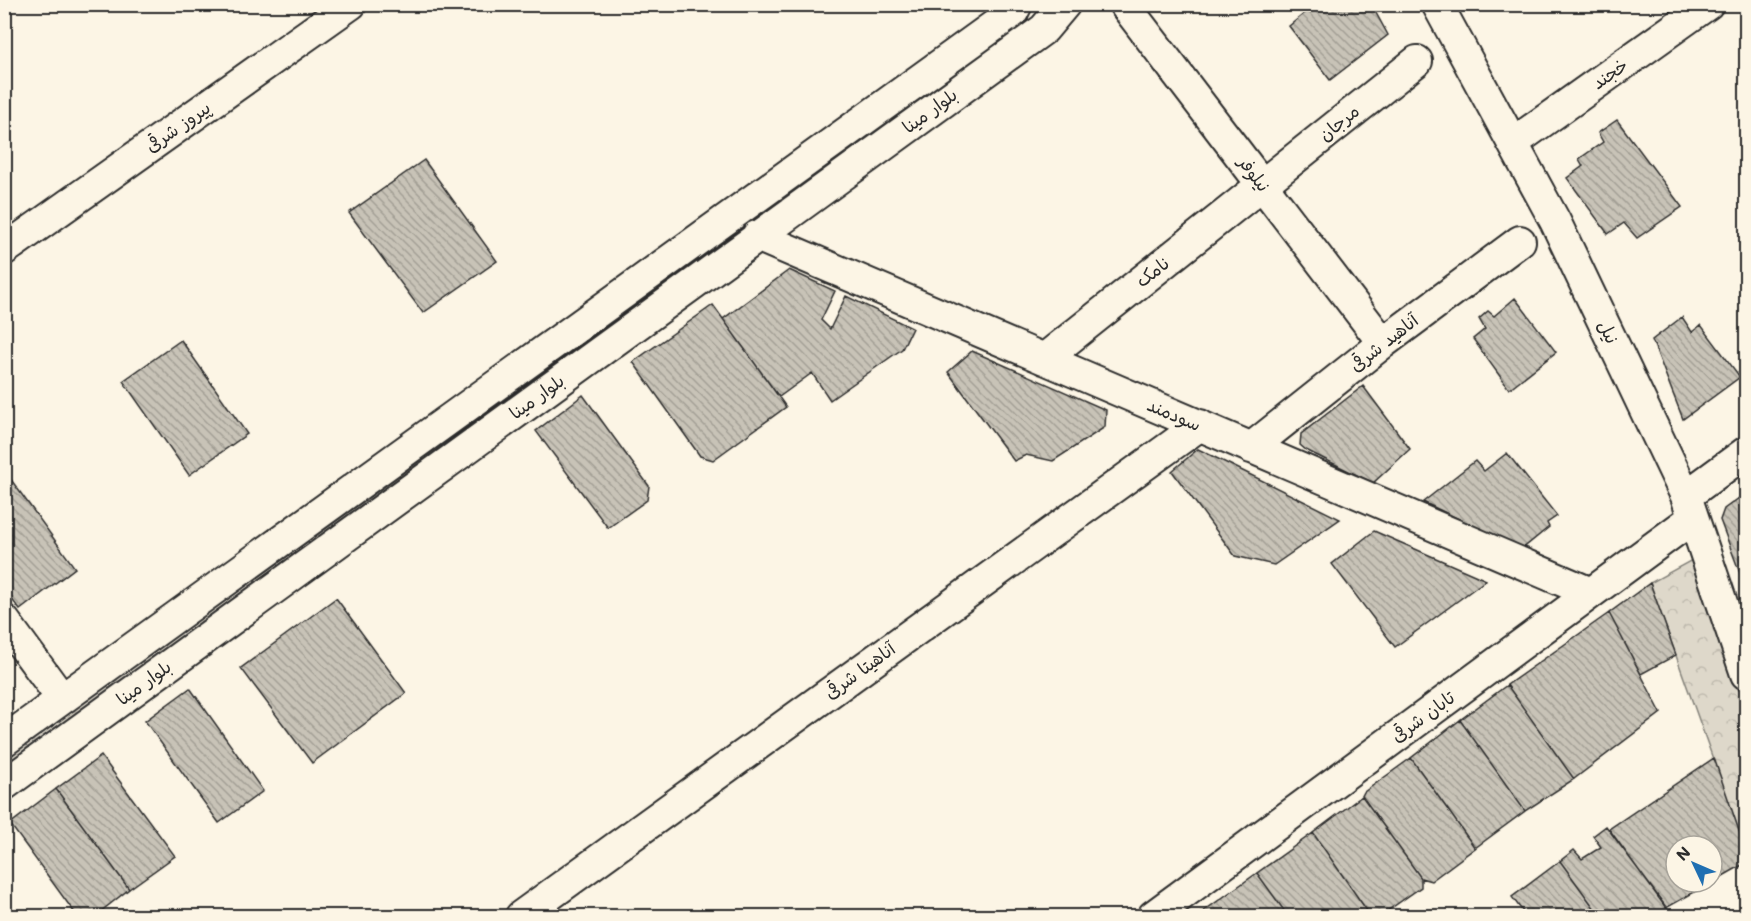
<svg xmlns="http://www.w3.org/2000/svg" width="1751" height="921" font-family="Mali,'Playpen Sans Arabic',sans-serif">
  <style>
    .grass { fill: url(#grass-dots); stroke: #84827a; stroke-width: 1.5 }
    .forest { fill: url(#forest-crowns); stroke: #84827a; stroke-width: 1.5 }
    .building { fill: url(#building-back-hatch); stroke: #2b2b2b; stroke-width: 1.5; fill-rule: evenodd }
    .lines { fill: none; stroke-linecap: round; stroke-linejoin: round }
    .minor-casing { stroke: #2b2b2b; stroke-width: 34 }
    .minor { stroke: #fcf5e5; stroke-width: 30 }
    .labels { text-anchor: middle; stroke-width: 5; stroke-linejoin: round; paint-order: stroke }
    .street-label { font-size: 18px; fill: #2b2b2b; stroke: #fcf5e5 }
  </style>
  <defs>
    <pattern id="grass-dots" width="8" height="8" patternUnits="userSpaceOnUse" patternTransform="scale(1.5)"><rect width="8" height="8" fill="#ded8ca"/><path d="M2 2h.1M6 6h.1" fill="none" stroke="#bfbaae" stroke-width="1.8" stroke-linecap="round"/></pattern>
    <pattern id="forest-crowns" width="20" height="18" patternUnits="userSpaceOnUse" patternTransform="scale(1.5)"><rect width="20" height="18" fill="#ded8ca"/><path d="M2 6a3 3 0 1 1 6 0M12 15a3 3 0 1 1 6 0" fill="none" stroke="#bfbaae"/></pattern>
    <pattern id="building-back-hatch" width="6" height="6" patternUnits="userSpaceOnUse" patternTransform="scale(1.5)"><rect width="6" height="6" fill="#c8c3b7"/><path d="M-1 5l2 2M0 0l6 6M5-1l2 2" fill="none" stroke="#a39f95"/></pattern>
  </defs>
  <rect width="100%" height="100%" fill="#fcf5e5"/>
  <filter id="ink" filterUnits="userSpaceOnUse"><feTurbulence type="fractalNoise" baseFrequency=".0167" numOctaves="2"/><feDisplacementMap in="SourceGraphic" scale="12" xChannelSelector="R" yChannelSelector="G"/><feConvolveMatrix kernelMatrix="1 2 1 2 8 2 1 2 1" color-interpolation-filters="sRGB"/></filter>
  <g filter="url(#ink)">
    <path class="grass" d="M 1016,32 L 5,771 L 5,750 C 338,512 674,276 1006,36 Z"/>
    <path class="forest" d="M 1701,555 L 1746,679 L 1746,851 L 1650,583 Z"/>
    <path class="building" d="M 1316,4 L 1371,4 L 1388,35 L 1330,80 L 1289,26 Z
      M 1617,120 L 1682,207 L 1637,238 L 1624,223 L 1608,234 L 1567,178 L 1583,166 L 1579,159 L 1603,142 L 1598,133 Z
      M 424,160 L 497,261 L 423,313 L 349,213 Z
      M 789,270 L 835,291 L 821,320 L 830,329 L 846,296 L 912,328 L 902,349 L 830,400 L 812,373 L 779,397 L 723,319 Z
      M 1515,298 L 1556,352 L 1509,389 L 1473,339 L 1485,329 L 1479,319 L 1488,311 L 1494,316 Z
      M 713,305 L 786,407 L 713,460 L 700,456 L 633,362 Z
      M 1682,317 L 1692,332 L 1701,325 L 1740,377 L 1683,419 L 1652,340 Z
      M 181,340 L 247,434 L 189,475 L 123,381 Z
      M 972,351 L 1106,410 L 1105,427 L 1053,461 L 1026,455 L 1014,461 L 948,372 Z
      M 1363,386 L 1410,449 L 1373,483 L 1306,450 L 1300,445 L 1301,434 Z
      M 583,395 L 649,486 L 647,500 L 608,528 L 536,431 Z
      M 1198,449 L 1340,519 L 1274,565 L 1235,556 L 1172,471 Z
      M 1507,453 L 1557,516 L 1547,523 L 1549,527 L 1522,549 L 1423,502 L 1475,461 L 1484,471 Z
      M 4,470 L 75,568 L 20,610 L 4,589 Z
      M 1746,493 L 1746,589 L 1720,520 L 1724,509 Z
      M 1374,531 L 1486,580 L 1395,647 L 1332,564 Z
      M 1650,583 L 1676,655 L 1641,674 L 1609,613 Z
      M 336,598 L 406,693 L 312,763 L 241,668 Z
      M 1609,613 L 1661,713 L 1574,779 L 1507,685 Z
      M 1507,685 L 1574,779 L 1525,811 L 1460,720 Z
      M 190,688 L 263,791 L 219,823 L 145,721 Z
      M 1460,720 L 1525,811 L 1475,848 L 1411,758 Z
      M 101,756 L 175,856 L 129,889 L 56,789 Z
      M 1411,758 L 1475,848 L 1431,881 L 1421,878 L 1362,796 L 1364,792 Z
      M 1714,758 L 1746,851 L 1746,863 L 1666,908 L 1609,829 ZM 1676,846 L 1712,846 L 1712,882 L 1676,882 Z
      M 56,789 L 129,889 L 95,916 L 77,916 L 10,824 Z
      M 1362,796 L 1421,878 L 1421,887 L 1380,916 L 1370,915 L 1313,833 Z
      M 1606,826 L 1669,911 L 1661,916 L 1600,916 L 1560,861 L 1574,850 L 1582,859 L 1601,847 L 1593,836 Z
      M 1313,833 L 1370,915 L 1368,916 L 1288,916 L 1257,873 Z
      M 1560,861 L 1600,916 L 1526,916 L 1512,897 Z
      M 1257,873 L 1288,916 L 1203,916 L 1201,913 Z"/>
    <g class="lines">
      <g class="minor-casing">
        <path id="minor" d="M 1124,4 L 1383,343
          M 1437,4 L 1555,221 L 1686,496 L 1746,674
          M 1513,143 L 1708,4
          M 757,236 L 1591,593
          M 4,250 L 351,4
          M 1044,359 L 1417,61
          M 1251,448 L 1383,343 L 1520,241
          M 1686,496 L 1746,452
          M 4,620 L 62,699
          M 4,741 L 1013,12 L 1017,4
          M 4,785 L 1044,29 L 1065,4
          M 521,916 L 1200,425
          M 1153,916 L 1693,518"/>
      </g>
      <use href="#minor" class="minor"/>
    </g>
  </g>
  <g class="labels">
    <g class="street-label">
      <text transform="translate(1610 74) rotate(-35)" y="6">خجند</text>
      <text transform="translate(930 111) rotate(-36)" y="6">بلوار مینا</text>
      <text transform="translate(1339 123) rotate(-39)" y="6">مرجان</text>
      <text transform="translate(178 127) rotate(-35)" y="6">پیروز شرقی</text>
      <text transform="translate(1254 174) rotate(53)" y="6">نیلوفر</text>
      <text transform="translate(1153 272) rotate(-38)" y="6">نامک</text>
      <text transform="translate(1608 332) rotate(64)" y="6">نیل</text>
      <text transform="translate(1384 343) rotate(-38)" y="6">آناهید شرقی</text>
      <text transform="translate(537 397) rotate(-36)" y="6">بلوار مینا</text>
      <text transform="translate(1174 415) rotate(23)" y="6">سودمند</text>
      <text transform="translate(860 671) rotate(-36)" y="6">آناهیتا شرقی</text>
      <text transform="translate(144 683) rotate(-36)" y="6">بلوار مینا</text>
      <text transform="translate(1423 717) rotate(-36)" y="6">تابان شرقی</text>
    </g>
  </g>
  <rect width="1751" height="921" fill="none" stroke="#fcf5e5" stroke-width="24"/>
  <rect x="12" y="12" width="1727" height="897" fill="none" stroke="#2b2b2b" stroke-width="2" filter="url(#ink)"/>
  <g transform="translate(1694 864) rotate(314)"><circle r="28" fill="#fcf5e5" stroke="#a8a49b" stroke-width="1.5"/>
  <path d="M0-4.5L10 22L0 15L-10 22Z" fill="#1f6fb2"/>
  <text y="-9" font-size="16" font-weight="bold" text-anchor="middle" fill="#2b2b2b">N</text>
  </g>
</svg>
